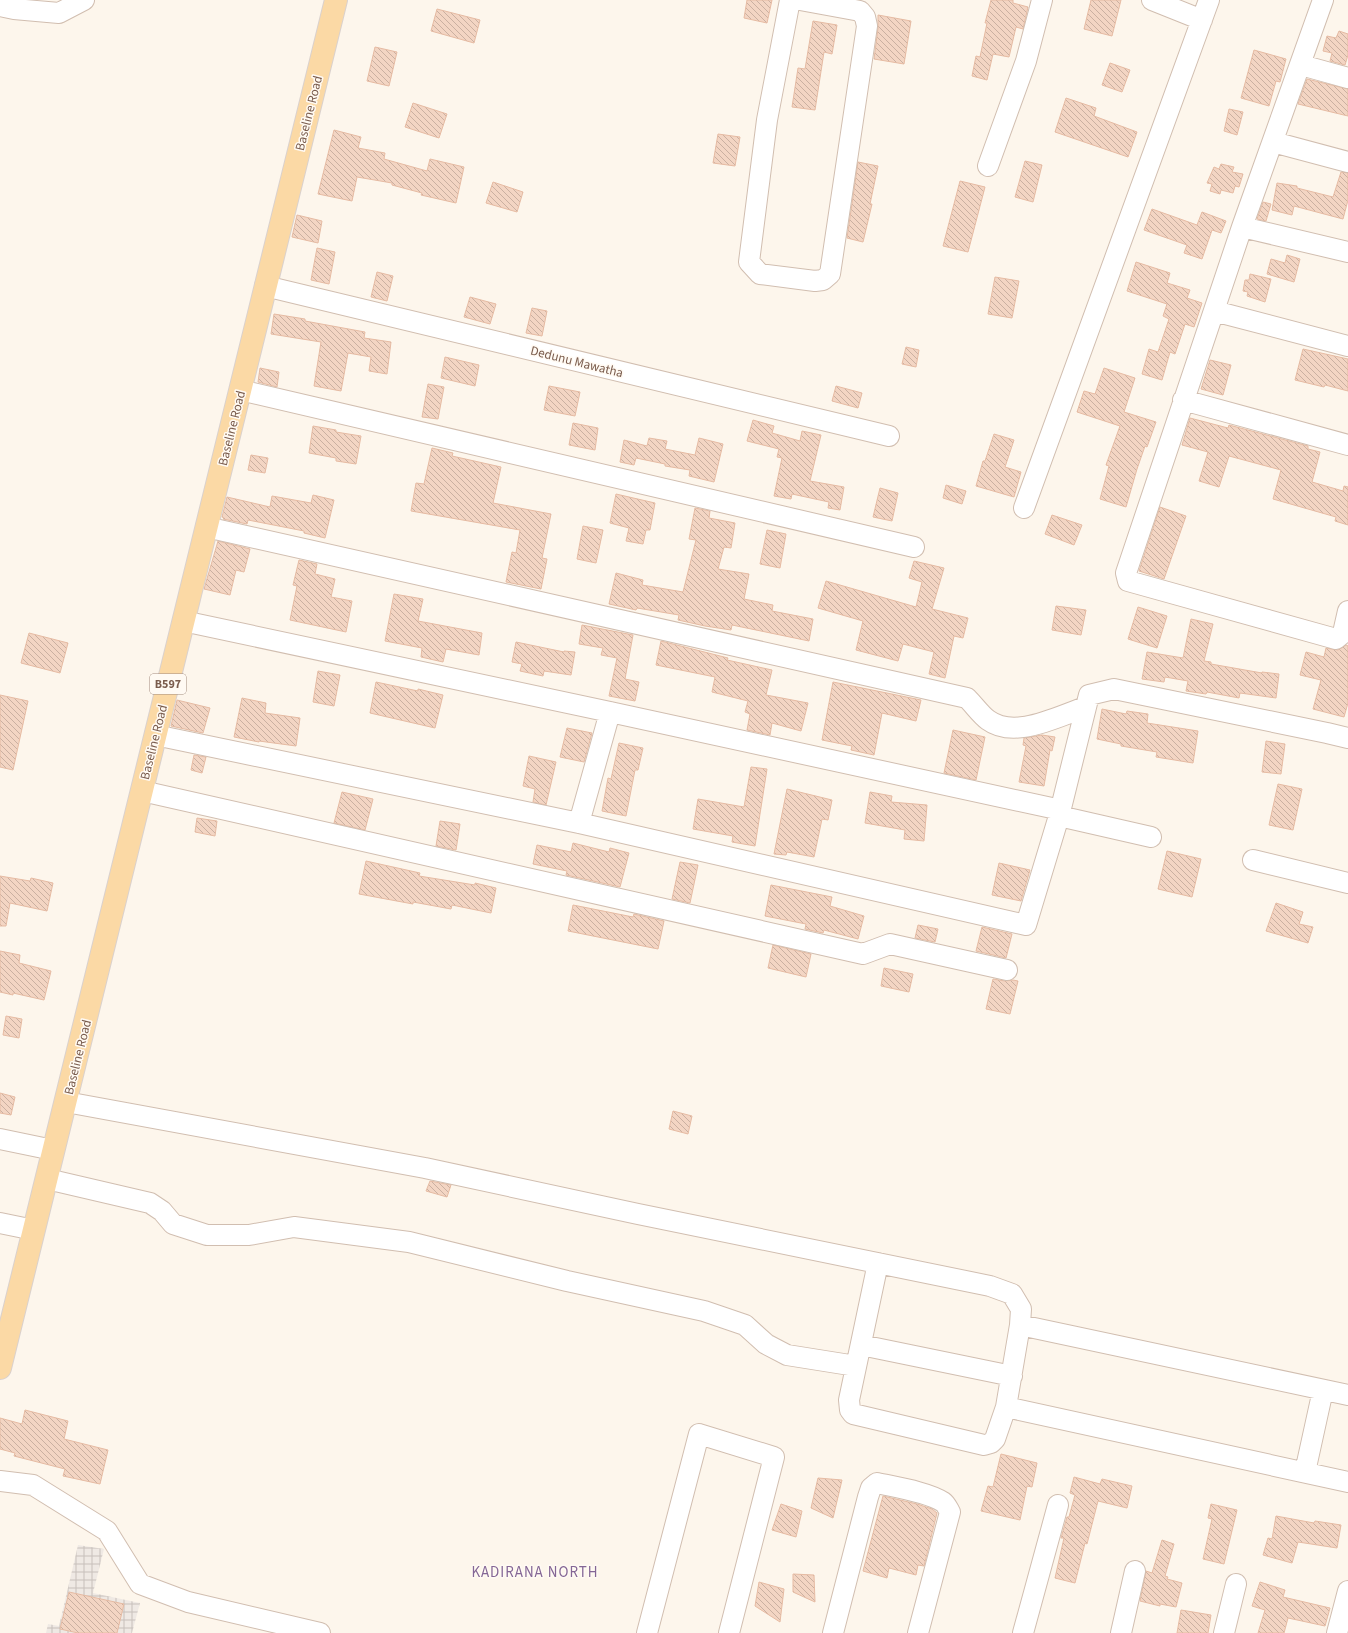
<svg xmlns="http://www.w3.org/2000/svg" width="1348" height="1633" font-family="'Source Sans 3',sans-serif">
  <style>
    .industrial { fill: url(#industrial-grid) }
    .building { fill: url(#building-back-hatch); stroke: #e6bba3 }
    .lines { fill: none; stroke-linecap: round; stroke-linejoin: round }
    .minor-casing { stroke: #d1beb0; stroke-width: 22 }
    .major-casing { stroke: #dad1cd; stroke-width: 24 }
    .minor { stroke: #fff; stroke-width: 20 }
    .major { stroke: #fbd9a5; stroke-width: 22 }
    .labels { text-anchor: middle; stroke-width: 3; stroke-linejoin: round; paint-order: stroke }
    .shield { fill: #fffaf3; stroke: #a28b7f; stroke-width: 1 }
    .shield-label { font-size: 12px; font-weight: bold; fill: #7a5c4d }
    .street-label { font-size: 13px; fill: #7a5c4d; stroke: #fffaf3 }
    .quarter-label { font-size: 15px; letter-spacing: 1px; fill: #846695; stroke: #fffaf3 }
  </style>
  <defs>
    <pattern id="industrial-grid" width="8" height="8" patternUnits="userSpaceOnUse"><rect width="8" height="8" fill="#efe9e4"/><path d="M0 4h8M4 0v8" fill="none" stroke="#c7c0bb"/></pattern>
    <pattern id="building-back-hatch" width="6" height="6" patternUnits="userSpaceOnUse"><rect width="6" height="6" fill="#f3d5c3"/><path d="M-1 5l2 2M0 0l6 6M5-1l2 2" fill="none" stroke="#cab0a1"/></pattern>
  </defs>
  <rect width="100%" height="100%" fill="#fdf6ec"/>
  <path class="industrial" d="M 78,1545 L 104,1549 L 93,1593 L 140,1603 L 132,1633 L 46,1633 L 48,1624 L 59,1626 Z"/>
  <path class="building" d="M 747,0 L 772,0 L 767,23 L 744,18 Z
    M 991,0 L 1013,0 L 1013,3 L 1028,7 L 1023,29 L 1016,27 L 1009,57 L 993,54 L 987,80 L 972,76 L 976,56 L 980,57 L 987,23 L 985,23 Z
    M 1091,0 L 1121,0 L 1112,36 L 1084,29 Z
    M 437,9 L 480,20 L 474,43 L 431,31 Z
    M 878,15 L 911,21 L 904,64 L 874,59 L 878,28 Z
    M 813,21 L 837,25 L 832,54 L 824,52 L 815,110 L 792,107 L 798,68 L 805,69 Z
    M 1339,31 L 1348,34 L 1348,55 L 1345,65 L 1330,61 L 1332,53 L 1323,51 L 1327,36 L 1336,38 Z
    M 375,47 L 397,52 L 389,86 L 367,81 Z
    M 1254,50 L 1286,59 L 1280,82 L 1276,81 L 1269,106 L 1241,98 Z
    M 1110,63 L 1130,70 L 1122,92 L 1102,85 Z
    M 1307,79 L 1348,89 L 1348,116 L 1298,104 Z
    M 1066,98 L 1096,108 L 1094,116 L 1137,132 L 1128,157 L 1055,132 Z
    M 413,103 L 447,114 L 439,138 L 405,127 Z
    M 1229,109 L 1243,112 L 1237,135 L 1224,131 Z
    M 334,130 L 361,137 L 358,148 L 385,153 L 384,159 L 427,171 L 430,159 L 464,167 L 456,203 L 421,195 L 422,193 L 392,185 L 392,183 L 357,177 L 352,201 L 318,194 Z
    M 718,134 L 740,137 L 735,166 L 713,163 Z
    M 1025,161 L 1042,165 L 1033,202 L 1015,197 Z
    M 858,162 L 878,166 L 870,204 L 872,204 L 863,242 L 847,238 Z
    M 1221,164 L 1234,167 L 1232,172 L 1243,174 L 1239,187 L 1235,186 L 1233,193 L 1221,190 L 1220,194 L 1210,191 L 1212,184 L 1207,183 L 1214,167 L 1219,169 Z
    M 1341,172 L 1348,173 L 1348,200 L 1343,219 L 1294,206 L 1292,215 L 1272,210 L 1277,183 L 1297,186 L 1297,188 L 1333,197 Z
    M 960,181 L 985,187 L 968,252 L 943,246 Z
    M 493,182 L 523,192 L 517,212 L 486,203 Z
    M 1263,202 L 1271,204 L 1266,221 L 1257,219 Z
    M 1152,209 L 1197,225 L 1202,212 L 1226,221 L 1221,233 L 1212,230 L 1202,259 L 1184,253 L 1187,245 L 1144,230 Z
    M 297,215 L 322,221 L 318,243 L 292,237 Z
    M 317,248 L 335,252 L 329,284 L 311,280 Z
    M 1287,255 L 1300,259 L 1294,282 L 1267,274 L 1271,259 L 1285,263 Z
    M 1136,262 L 1170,273 L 1167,283 L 1190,290 L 1187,298 L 1202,303 L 1194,327 L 1185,324 L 1175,354 L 1170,352 L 1162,380 L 1142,374 L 1149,349 L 1158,352 L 1169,319 L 1163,316 L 1167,304 L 1127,291 Z
    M 377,272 L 393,276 L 387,301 L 371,297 Z
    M 1250,274 L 1271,279 L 1265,302 L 1247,296 L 1248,292 L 1243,291 L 1245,280 L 1249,280 Z
    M 995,277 L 1019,281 L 1012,318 L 988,314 Z
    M 470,297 L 496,304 L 490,324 L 464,317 Z
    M 532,308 L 547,311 L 542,336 L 526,333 Z
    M 274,314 L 305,319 L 305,321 L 365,332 L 364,338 L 391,342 L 387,374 L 369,371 L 371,357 L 348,353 L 341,391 L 314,386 L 321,342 L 271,334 Z
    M 906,347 L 919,350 L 916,367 L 902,364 Z
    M 1303,349 L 1348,359 L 1348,391 L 1325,385 L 1324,387 L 1295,380 Z
    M 445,357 L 479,365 L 475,386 L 441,378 Z
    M 1210,360 L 1231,365 L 1223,395 L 1201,389 Z
    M 260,368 L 279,372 L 277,387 L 258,382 Z
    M 1104,368 L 1135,378 L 1124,412 L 1156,422 L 1147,447 L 1145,446 L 1137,469 L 1126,507 L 1100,499 L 1109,466 L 1106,465 L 1120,426 L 1077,412 L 1084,391 L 1095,394 Z
    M 428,384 L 444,387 L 438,419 L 422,417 Z
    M 549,386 L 580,392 L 575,416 L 544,410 Z
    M 836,386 L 862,393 L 858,408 L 832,401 Z
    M 1190,418 L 1228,428 L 1229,425 L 1308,446 L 1308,449 L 1320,452 L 1312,482 L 1343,491 L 1344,486 L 1348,487 L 1348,525 L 1335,521 L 1336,517 L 1273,499 L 1281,470 L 1229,456 L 1219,487 L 1199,481 L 1208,452 L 1182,445 Z
    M 753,420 L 774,426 L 772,433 L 800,441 L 802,431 L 821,435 L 810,481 L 844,487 L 840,510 L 828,508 L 829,502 L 792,494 L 791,499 L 774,496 L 782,458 L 777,457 L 779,449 L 747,441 Z
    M 573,423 L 598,428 L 595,450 L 569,445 Z
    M 313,426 L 336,430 L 336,432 L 361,436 L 356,464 L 336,461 L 336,458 L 309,453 Z
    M 994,434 L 1014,440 L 1005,467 L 1021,472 L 1014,497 L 976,486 L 983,461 L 985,461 Z
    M 649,438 L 667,441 L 665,449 L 695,455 L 699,438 L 723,444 L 714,482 L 689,476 L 690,470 L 665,466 L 665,464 L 636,458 L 634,465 L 620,462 L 624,440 L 647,446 Z
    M 432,448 L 453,453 L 452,456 L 501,467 L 493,503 L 551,514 L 542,558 L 547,559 L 541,589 L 506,582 L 512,552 L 516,553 L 520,530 L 411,511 L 416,483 L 424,484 Z
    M 251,455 L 268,458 L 265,473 L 248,470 Z
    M 946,485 L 966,491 L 962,504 L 943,498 Z
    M 880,488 L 898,493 L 892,521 L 873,517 Z
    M 616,494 L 655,503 L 650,530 L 646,530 L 643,544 L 626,541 L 629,528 L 610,523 Z
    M 313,495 L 334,500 L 325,538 L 304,533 L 304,531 L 248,520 L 247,524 L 223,519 L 224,518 L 222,517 L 227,497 L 270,507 L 272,496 L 311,503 Z
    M 1160,507 L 1186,516 L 1164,579 L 1139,571 Z
    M 695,508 L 710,511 L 709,518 L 735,523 L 731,548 L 724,547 L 718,569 L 749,574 L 744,599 L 773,605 L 772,611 L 813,619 L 809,641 L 732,625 L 731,630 L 705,626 L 678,620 L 679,615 L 637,608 L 636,610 L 609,604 L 616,573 L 643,580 L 642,585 L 683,592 L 696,540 L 689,539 Z
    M 1052,515 L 1082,525 L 1074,545 L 1045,534 Z
    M 583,526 L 603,530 L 596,563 L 577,559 Z
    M 767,530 L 786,534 L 780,568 L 760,564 Z
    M 218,541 L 250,549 L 244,572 L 236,570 L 230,595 L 204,589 Z
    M 299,560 L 317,564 L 315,574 L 335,579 L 331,597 L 352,601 L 346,632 L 290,620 L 297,586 L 293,585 Z
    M 914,561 L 944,568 L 932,609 L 968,618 L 963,638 L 954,636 L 945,678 L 929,674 L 934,652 L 903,644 L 898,661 L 856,650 L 863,621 L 818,608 L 826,581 L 916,607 L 922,582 L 909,578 Z
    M 394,594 L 423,599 L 418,621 L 482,633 L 479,655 L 446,649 L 443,662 L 421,657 L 422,648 L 385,641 Z
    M 1056,606 L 1086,610 L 1081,635 L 1052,630 Z
    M 1138,607 L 1167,616 L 1157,648 L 1128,639 Z
    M 1191,619 L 1213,624 L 1204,661 L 1211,662 L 1211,664 L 1262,673 L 1262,672 L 1279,674 L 1276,698 L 1240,693 L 1239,698 L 1207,692 L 1206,694 L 1186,691 L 1188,681 L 1165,677 L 1164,682 L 1142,679 L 1147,652 L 1183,658 Z
    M 582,625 L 633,635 L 625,679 L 639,682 L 635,701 L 609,696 L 617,658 L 601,655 L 603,648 L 579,644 Z
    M 29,633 L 68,643 L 60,673 L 21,663 Z
    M 661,641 L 728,658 L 727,660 L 772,670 L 766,695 L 808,703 L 801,731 L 772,723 L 770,735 L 747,730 L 750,714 L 745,712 L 748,701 L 712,692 L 715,677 L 656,665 Z
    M 516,642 L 564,652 L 564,651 L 575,652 L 571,675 L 544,671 L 543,676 L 520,671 L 522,664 L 512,662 Z
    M 1346,645 L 1348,646 L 1348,703 L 1344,717 L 1313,709 L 1321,680 L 1300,675 L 1306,652 L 1324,657 L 1326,648 L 1338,650 Z
    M 318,671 L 340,675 L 334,706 L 313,702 Z
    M 376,682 L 418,691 L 418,689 L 443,695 L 435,728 L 370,713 Z
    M 833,682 L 921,700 L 916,721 L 882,713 L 874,755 L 851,750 L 852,746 L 822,740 Z
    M 0,695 L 28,701 L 13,770 L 0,767 Z
    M 242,698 L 266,703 L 265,713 L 300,718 L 296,746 L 259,741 L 259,742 L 234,737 Z
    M 177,700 L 210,708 L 203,733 L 171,726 Z
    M 1102,709 L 1126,714 L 1127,711 L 1148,714 L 1147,723 L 1198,731 L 1193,763 L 1156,757 L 1157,752 L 1121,746 L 1121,744 L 1097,739 Z
    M 567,728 L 592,733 L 584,762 L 560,757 Z
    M 953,730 L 985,737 L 976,780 L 944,773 Z
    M 1042,735 L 1055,737 L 1052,751 L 1050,750 L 1044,786 L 1019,782 L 1026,746 L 1023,745 L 1024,738 Z
    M 1266,741 L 1285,744 L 1281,774 L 1262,772 Z
    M 619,743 L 643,748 L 638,770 L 635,770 L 626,816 L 602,811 L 608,778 L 611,779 Z
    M 194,755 L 206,757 L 202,773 L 191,770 Z
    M 529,756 L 556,762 L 546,805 L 533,802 L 535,789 L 523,786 Z
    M 751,767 L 767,769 L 755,846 L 732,842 L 733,836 L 693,829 L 698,799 L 744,807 Z
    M 1278,784 L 1302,789 L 1293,830 L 1269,825 Z
    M 787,789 L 832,800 L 828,820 L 822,819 L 814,857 L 787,852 L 786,855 L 774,854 Z
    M 342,792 L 373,799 L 365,830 L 334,823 Z
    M 870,792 L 892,796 L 891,802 L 927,805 L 924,841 L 904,839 L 905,830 L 865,823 Z
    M 197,818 L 217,821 L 215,836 L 195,832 Z
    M 440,821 L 460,824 L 456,850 L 436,846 Z
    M 573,843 L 609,852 L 610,848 L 629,853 L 620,887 L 566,875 L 567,871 L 533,864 L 537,845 L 571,852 Z
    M 1167,851 L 1201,859 L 1192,897 L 1158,889 Z
    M 366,861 L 420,873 L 419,876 L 475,885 L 475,883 L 496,888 L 491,913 L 452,905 L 451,909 L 413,902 L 413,904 L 359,894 Z
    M 680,862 L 698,865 L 690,903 L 672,899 Z
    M 999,863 L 1030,870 L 1021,901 L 992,895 Z
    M 0,876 L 30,881 L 31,878 L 53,883 L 47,911 L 10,903 L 6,926 L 0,926 Z
    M 771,885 L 832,897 L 830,906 L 864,916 L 858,939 L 824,930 L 823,933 L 805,929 L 806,924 L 765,916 Z
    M 1276,903 L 1303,912 L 1299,924 L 1313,927 L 1308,943 L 1266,931 Z
    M 573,905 L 633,917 L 634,914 L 664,921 L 658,949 L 568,931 Z
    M 918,925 L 938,929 L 935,942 L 915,938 Z
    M 982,927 L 1012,934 L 1006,958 L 976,951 Z
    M 773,945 L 811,954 L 806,977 L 768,968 Z
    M 0,951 L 20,955 L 19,963 L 51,971 L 44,1000 L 13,993 L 13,995 L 0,992 Z
    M 884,968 L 913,974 L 909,992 L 881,986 Z
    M 993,979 L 1005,981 L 1013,980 L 1018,981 L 1010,1014 L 986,1009 Z
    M 6,1016 L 22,1019 L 19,1038 L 3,1035 Z
    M 0,1093 L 15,1097 L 11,1115 L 0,1113 Z
    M 673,1111 L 692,1116 L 688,1134 L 669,1129 Z
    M 430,1181 L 451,1185 L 447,1197 L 426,1191 Z
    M 25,1410 L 68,1421 L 64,1439 L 108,1450 L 100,1484 L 63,1476 L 65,1469 L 14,1456 L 15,1453 L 0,1449 L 0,1418 L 22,1424 Z
    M 1001,1454 L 1037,1463 L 1032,1487 L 1027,1486 L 1020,1520 L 981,1511 L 988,1486 L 993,1487 Z
    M 1074,1477 L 1100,1484 L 1102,1479 L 1132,1486 L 1127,1508 L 1098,1501 L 1087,1544 L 1085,1543 L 1075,1583 L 1055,1578 L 1064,1538 L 1061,1538 L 1067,1517 L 1069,1517 L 1075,1495 L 1070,1493 Z
    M 818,1478 L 842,1480 L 833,1518 L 811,1508 Z
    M 883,1496 L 917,1504 L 932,1509 L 937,1513 L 924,1566 L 918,1565 L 916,1575 L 889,1568 L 887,1578 L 863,1571 Z
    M 781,1504 L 802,1511 L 796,1537 L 772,1530 Z
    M 1211,1504 L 1237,1510 L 1224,1564 L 1203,1559 L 1212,1519 L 1208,1518 Z
    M 1276,1516 L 1314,1523 L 1315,1521 L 1341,1525 L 1337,1548 L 1298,1542 L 1292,1563 L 1263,1555 L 1268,1538 L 1272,1539 Z
    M 1162,1540 L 1174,1544 L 1165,1576 L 1168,1577 L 1167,1579 L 1182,1583 L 1176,1607 L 1160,1604 L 1160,1606 L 1140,1601 L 1146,1571 L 1152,1573 Z
    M 793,1574 L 814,1575 L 815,1602 L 793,1592 Z
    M 759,1582 L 784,1589 L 780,1622 L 755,1606 Z
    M 1260,1582 L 1285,1590 L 1283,1597 L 1330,1608 L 1325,1626 L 1288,1618 L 1284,1633 L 1258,1633 L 1265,1610 L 1252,1606 Z
    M 69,1592 L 124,1604 L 117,1633 L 78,1633 L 60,1629 Z
    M 1181,1610 L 1211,1615 L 1208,1633 L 1177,1633 Z"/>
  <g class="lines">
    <g class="minor-casing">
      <path id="minor" d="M 790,0 L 767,120 L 749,262 L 760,274 L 815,281 L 823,280 L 830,274 L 867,26 L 865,17 L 860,11 L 800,0
        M 1152,0 L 1202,20
        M 1323,0 L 1242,227 L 1126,573 L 1128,581 L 1336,639 L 1343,633 L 1348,611
        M 0,6 L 14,9 L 59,13 L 84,0
        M 1301,65 L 1348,78
        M 1273,142 L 1348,162
        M 988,166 L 1026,61 L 1042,0
        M 1242,227 L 1348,252
        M 265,286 L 889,436
        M 1214,311 L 1348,346
        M 240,390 L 914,547
        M 1183,400 L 1348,445
        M 1024,508 L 1209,0
        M 206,527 L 967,698 C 974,705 981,715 988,720 C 1015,740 1058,716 1086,707
        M 183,621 L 610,712 L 1061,810
        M 155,735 L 579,823 L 1026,925 L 1059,816 L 1089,695 L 1114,689 L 1327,733 L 1348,738
        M 142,791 L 863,954 L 890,944 L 1007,970
        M 1059,816 L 1151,837
        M 579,823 L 610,712
        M 1253,860 L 1348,883
        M 66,1102 L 425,1168 L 638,1214 L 990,1286 L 1012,1294 L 1021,1309 L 1020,1325 L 1006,1407 L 1348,1482
        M 0,1139 L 53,1150
        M 47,1179 L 150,1203 L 162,1211 L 173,1224 L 207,1235 L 249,1235 L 294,1227 L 409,1242 L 567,1281 L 704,1311 L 745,1325 L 766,1344 L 787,1355 L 856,1366
        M 0,1223 L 34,1230
        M 878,1263 L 849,1400 L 850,1410 L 853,1414 L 984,1445 L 991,1443 L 995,1439 L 1006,1407
        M 1020,1325 L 1348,1395
        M 861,1345 L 1012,1376
        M 1305,1472 L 1323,1390
        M 0,1481 L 33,1485 L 107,1531 L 140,1584 L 188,1602 L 320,1633
        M 647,1633 L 699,1434 L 774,1457 L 729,1633
        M 833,1633 L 868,1497 L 871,1488 L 877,1483 C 895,1487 928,1492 943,1502 C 946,1504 948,1509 950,1512 L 918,1633
        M 1023,1633 L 1058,1505
        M 1121,1633 L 1135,1571
        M 1224,1633 L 1236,1584
        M 1337,1633 L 1348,1591"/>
    </g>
    <g class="major-casing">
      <path id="major" d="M 0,1368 L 336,0"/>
    </g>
    <use href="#minor" class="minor"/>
    <use href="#major" class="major"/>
  </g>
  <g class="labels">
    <rect class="shield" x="150" y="674" width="36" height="20" rx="3"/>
    <g class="shield-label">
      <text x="168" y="688">B597</text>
    </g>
    <g class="street-label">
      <text transform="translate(308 113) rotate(-76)" y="5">Baseline Road</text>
      <text transform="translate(577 361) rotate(14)" y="5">Dedunu Mawatha</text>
      <text transform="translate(231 428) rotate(-76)" y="5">Baseline Road</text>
      <text transform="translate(153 742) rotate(-76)" y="5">Baseline Road</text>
      <text transform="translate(77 1057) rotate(-76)" y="5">Baseline Road</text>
    </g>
    <g class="quarter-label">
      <text x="535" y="1577">KADIRANA NORTH</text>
    </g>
  </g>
</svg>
